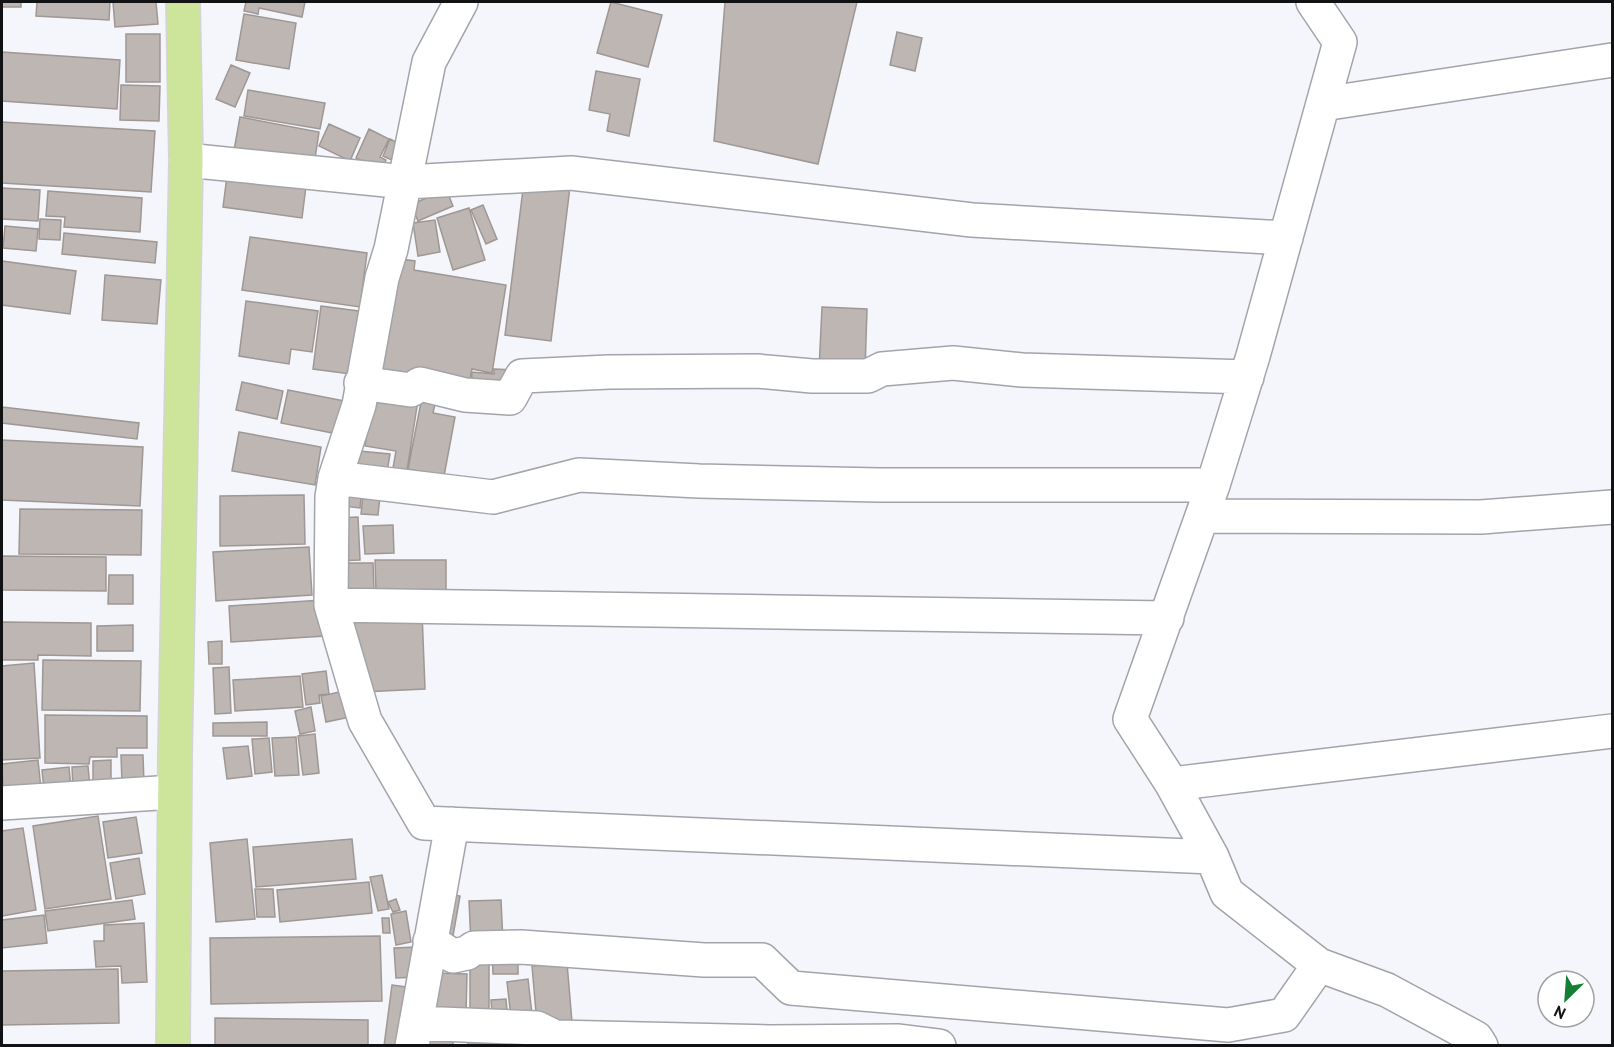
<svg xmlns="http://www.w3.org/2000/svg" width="1614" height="1047" font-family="'PT Sans',sans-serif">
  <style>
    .building { fill: #bdb6b3; stroke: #9e9794; stroke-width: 1.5 }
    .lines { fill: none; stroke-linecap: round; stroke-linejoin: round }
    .minor-casing { stroke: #a2a4aa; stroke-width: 36 }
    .major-casing { stroke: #d4d4d5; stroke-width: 36 }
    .minor { stroke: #fff; stroke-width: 33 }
    .major { stroke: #cde59b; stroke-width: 33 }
  </style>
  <rect width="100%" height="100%" fill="#f4f6fc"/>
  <path class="building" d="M 2,2 L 21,2 L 21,7 L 2,7 Z
    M 37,2 L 110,2 L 109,20 L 36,16 Z
    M 113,2 L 156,2 L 158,24 L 115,27 Z
    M 246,2 L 305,2 L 302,17 L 259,8 L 258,14 L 244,11 Z
    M 611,2 L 662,15 L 648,67 L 597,53 Z
    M 725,2 L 857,2 L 818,164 L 714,141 Z
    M 244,14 L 296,23 L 289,69 L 236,60 Z
    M 897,32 L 922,38 L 915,71 L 890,65 Z
    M 126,34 L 160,34 L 160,82 L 126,82 Z
    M 2,52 L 120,60 L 117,109 L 2,101 Z
    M 231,65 L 250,73 L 235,107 L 216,99 Z
    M 596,71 L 640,79 L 629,136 L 607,131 L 610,114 L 589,110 Z
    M 121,85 L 160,86 L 159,121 L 120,120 Z
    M 248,90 L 325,103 L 320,129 L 244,116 Z
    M 240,117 L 319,132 L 313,171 L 233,156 Z
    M 2,122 L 155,131 L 151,192 L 2,183 Z
    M 329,124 L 360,138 L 350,161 L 319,146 Z
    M 369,129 L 389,139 L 380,157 L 386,160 L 382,170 L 356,158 Z
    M 390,139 L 408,148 L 401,164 L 383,156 Z
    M 228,168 L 307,178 L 302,218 L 223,207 Z
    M 524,181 L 570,187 L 551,341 L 505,335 Z
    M 2,188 L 40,190 L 38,221 L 2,219 Z
    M 446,189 L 453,206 L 418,221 L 411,205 Z
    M 48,191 L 142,198 L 140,232 L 64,227 L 65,217 L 46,216 Z
    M 483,205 L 497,239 L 486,244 L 471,210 Z
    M 469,208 L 485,260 L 453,270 L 437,218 Z
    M 40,219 L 61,220 L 60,240 L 39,239 Z
    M 435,220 L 440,252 L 418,256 L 413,223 Z
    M 5,226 L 38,229 L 36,251 L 3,248 Z
    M 64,233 L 157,242 L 155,263 L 62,254 Z
    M 250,237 L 367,253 L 360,307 L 242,290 Z
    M 394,258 L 415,261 L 414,270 L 506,285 L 492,373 L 472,369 L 468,388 L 425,372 L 412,369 L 409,386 L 374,380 Z
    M 2,261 L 76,271 L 70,314 L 2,305 Z
    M 105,275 L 161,280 L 157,324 L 102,320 Z
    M 246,301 L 318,311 L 312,352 L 291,349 L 289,364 L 239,356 Z
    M 321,306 L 366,312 L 358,375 L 313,369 Z
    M 822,307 L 867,309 L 865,372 L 819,370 Z
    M 494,369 L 513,370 L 511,395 L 471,392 L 472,372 L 494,374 Z
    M 242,382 L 283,391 L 277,419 L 236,410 Z
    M 374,387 L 419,394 L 407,470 L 393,468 L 396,451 L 365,446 Z
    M 288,390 L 350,402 L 343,435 L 281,423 Z
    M 423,392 L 437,395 L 433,413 L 455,417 L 444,476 L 408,469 Z
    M 2,407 L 139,423 L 137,439 L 2,423 Z
    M 239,432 L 321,447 L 315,485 L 232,471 Z
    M 2,440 L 143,447 L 140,506 L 2,500 Z
    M 359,451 L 390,454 L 386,478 L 357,475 Z
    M 362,487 L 360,508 L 335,505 Z
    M 304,495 L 305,544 L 220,546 L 220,496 Z
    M 363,495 L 380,496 L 378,515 L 361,514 Z
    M 20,509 L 142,510 L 141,555 L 19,554 Z
    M 358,517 L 360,560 L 334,561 L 333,518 Z
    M 393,525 L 394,553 L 365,554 L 363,526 Z
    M 309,547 L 312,595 L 216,601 L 213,552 Z
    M 2,556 L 106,557 L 106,591 L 2,590 Z
    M 375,560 L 446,560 L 446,594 L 376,593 Z
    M 336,563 L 373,563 L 374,591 L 336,592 Z
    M 109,575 L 133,575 L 133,604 L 108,604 Z
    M 322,600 L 325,636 L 231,642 L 229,606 Z
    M 422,612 L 425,689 L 362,692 L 344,615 Z
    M 2,622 L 91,623 L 91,656 L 38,655 L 38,660 L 2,660 Z
    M 133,625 L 133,651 L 97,651 L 97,626 Z
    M 222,641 L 222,664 L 209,664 L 208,642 Z
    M 43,660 L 141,661 L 140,711 L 42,710 Z
    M 34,663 L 40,758 L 2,760 L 2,666 Z
    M 229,667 L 231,713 L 215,714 L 213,668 Z
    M 326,671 L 329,694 L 319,695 L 320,703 L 306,705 L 302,674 Z
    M 300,676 L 303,707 L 235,711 L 233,680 Z
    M 349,690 L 355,716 L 326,722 L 321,696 Z
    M 311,707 L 315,731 L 300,734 L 295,711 Z
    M 45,715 L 147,716 L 147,748 L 117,748 L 117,757 L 90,757 L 89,764 L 45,763 Z
    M 267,722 L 267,736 L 213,736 L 213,723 Z
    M 315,734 L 319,773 L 303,775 L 298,736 Z
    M 296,737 L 299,775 L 275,776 L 272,738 Z
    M 269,738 L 272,772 L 255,774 L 252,739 Z
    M 248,746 L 252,776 L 227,779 L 223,748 Z
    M 121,755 L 143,755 L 144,783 L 122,784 Z
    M 38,760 L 41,789 L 3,792 L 2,764 Z
    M 111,760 L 111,781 L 93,781 L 93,761 Z
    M 88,766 L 90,788 L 73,789 L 72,767 Z
    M 69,767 L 71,788 L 44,790 L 42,770 Z
    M 98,816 L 111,899 L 45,909 L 33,826 Z
    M 136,817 L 142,853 L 108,858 L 103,822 Z
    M 23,828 L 36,910 L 2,916 L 2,831 Z
    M 247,839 L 255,919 L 216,922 L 210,843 Z
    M 352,839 L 356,879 L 256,887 L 253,847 Z
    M 139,858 L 145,894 L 116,899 L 110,863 Z
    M 382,875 L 389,909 L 378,911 L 370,877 Z
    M 369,882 L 372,913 L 280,922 L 277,890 Z
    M 255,889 L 273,889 L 275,917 L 257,917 Z
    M 442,893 L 460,896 L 453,936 L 435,933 Z
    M 396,899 L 400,910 L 393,912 L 388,902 Z
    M 132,900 L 135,919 L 48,931 L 45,911 Z
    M 501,900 L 503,942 L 471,944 L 469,901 Z
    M 406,911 L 411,942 L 396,945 L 391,914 Z
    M 44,915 L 47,943 L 2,948 L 2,920 Z
    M 382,918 L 389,918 L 390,933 L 383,933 Z
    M 144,923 L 147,982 L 122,983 L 121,966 L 96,967 L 94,941 L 104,941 L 104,925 Z
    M 380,936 L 382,1001 L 211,1004 L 210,938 Z
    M 416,947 L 417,977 L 396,978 L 394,948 Z
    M 492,948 L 518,948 L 518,974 L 493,974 Z
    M 470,957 L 489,957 L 489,1014 L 470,1014 Z
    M 567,963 L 572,1022 L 537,1024 L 532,966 Z
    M 118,969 L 119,1023 L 2,1025 L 2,971 Z
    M 435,973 L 467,974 L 466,1014 L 434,1013 Z
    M 528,979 L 533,1023 L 512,1026 L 507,982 Z
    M 392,985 L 413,988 L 405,1046 L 384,1046 Z
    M 506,999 L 508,1022 L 493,1023 L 491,1000 Z
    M 215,1018 L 368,1020 L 368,1046 L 215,1046 Z
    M 427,1028 L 453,1029 L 453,1046 L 427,1046 Z
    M 468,1030 L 489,1031 L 489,1046 L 468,1046 Z"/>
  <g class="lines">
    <g class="minor-casing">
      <path id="minor" d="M 461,2 L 429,62 L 391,249 L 382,278 L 359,405 L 335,478 L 332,497 L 331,605 L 365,721 L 424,823 L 1212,857
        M 1313,2 L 1340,42 L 1253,356 L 1213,485 L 1130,719 L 1172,784 L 1212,857 L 1227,893 L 1319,965 L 1387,990 L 1476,1038 L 1481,1046
        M 1323,104 L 1612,60
        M 186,160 L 406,182 L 571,173 L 972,220 L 1286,238
        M 361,383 L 411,390 L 420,384 L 465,395 L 510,398 L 522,376 L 609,372 L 757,371 L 812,376 L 868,376 L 882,369 L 953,363 L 1022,370 L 1247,377
        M 335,478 L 493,497 L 579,475 L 699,481 L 879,485 L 1213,485
        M 1203,516 L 1481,517 L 1612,507
        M 331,605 L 1167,618
        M 1172,784 L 1612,731
        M 2,803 L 174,792
        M 430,941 L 453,956 L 467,953 L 474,948 L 521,947 L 704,960 L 762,960 L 791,988 L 1228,1025 L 1284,1015 L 1319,965
        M 416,1023 L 537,1028 L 555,1037 L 770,1042 L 899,1041 L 939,1046
        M 412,1046 L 452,824"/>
    </g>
    <g class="major-casing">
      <path id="major" d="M 173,1046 L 175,754 L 186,160 L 183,2"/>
    </g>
    <use href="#minor" class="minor"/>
    <use href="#major" class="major"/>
  </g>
  <rect width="1614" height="1047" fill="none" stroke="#111214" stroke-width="6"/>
  <g transform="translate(1566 999) rotate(205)"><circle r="28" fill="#ffffff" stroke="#a0a0a1" stroke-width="1.5"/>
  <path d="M0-4.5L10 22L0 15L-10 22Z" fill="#138036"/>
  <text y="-9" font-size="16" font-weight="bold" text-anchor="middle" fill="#111214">N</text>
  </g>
</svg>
